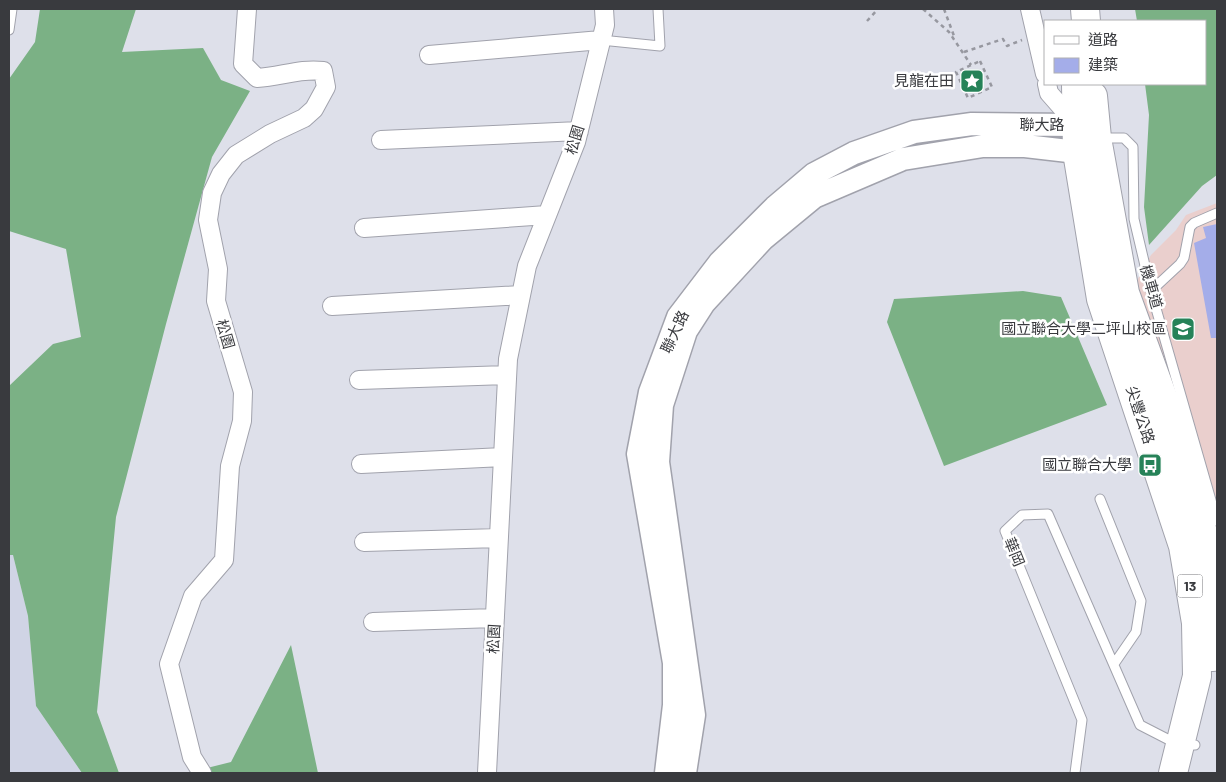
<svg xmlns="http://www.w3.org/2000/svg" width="1226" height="782" font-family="Barlow,'Noto Sans TC',sans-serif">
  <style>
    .built { fill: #d0d4e5 }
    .education { fill: #eacfcd }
    .forest { fill: #7bb185 }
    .building { fill: #a4ade9 }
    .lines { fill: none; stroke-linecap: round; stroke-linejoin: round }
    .service-casing { stroke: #a1a2ac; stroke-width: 11 }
    .minor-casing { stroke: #a1a2ac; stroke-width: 20 }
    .tertiary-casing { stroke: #a1a2ac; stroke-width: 25 }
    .primary-casing { stroke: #a1a2ac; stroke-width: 30 }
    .path { stroke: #9798a0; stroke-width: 2.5; stroke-dasharray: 4 4; stroke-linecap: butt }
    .service { stroke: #fff; stroke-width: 9 }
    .minor { stroke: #fff; stroke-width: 18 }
    .tertiary { stroke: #fff; stroke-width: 22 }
    .primary { stroke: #fff; stroke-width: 28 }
    .labels { text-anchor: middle; stroke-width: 5; stroke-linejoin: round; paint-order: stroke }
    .shield { fill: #fff; stroke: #747578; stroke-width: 1 }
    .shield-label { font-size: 14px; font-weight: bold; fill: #393a3e }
    .poi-label { font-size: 15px; fill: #393a3e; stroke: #fff; text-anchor: end }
    .street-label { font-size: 15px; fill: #393a3e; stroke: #fff }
  </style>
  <rect width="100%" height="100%" fill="#dee0ea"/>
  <path class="built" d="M 9,555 L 13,555 L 28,616 L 36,706 L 82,773 L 9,773 Z"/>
  <path class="education" d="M 1217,203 L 1217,538 L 1134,286 L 1151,255 L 1176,230 L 1186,215 Z"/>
  <path class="forest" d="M 40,9 L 136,9 L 122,52 L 203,48 L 221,80 L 250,91 L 212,157 L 166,324 L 116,517 L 97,712 L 119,773 L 82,773 L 36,706 L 28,616 L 13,555 L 9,555 L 9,386 L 53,344 L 81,337 L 66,249 L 9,231 L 9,79 L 35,42 Z
    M 1135,9 L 1217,9 L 1217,175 L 1202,186 L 1149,245 L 1144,207 L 1149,115 L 1145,84 L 1205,84 L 1205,21 L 1137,21 Z
    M 1023,291 L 1061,297 L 1107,405 L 944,466 L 887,322 L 894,299 Z
    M 291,645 L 318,773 L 187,773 L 231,762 Z"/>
  <path class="building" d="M 1217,224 L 1217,338 L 1211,338 L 1194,243 L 1206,238 L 1203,227 Z"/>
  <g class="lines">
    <g class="service-casing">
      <path id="service" d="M 9,30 L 12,9
        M 601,40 L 660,46 L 658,9
        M 1100,138 L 1124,138 L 1133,147 L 1134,219 L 1151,291 L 1217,521
        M 1151,291 L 1180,264 L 1184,258 L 1190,227 L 1194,223 L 1217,213
        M 1100,499 L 1141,601 L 1136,632 L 1114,664
        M 1075,773 L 1082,720 L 1005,531 L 1022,515 L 1048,514 L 1140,725 L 1179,745 L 1195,745"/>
    </g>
    <g class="minor-casing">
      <path id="minor" d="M 1030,9 L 1045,74
        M 429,55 L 601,40
        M 1047,84 L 1049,93 L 1077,125
        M 381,140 L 579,131
        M 364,228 L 547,215
        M 332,306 L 521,295
        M 359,380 L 507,375
        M 361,464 L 503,457
        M 364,542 L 499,538
        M 373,622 L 495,618
        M 202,773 L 192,757 L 169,664 L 193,596 L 224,560 L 230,466 L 242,421 L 243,392 L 216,301 L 218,269 L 208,220 L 212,193 L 221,174 L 236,155 L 270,134 L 304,118 L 314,109 L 326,87 L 323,71 C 300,68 280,77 257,78 L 243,64 L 247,9
        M 487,773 L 508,359 L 527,266 L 576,142 L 605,25 L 604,9"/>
    </g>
    <g class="tertiary-casing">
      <path id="tertiary" d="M 666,773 L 674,705 L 674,663 L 638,454 L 650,392 L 678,317 L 720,262 L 775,207 L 814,174 L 854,153 L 914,132 L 972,124 L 1078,125 L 1097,138 L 1077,152 L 1025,146 L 983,146 L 903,159 L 814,197 L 763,239 L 704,303 L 686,331 L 662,405 L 658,462 L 694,715 L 685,773"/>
    </g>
    <g class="primary-casing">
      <path id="primary" d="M 1085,9 L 1086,21
        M 1076,84 L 1077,152 L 1101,299 L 1183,546 L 1196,623 L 1197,676 L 1173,773
        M 1093,96 L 1097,138 L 1125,293 L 1165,403 L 1204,536 L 1216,609 L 1213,657"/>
    </g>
    <path class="path" d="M 923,9 L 949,32 L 971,65
      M 944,9 L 954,36
      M 867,21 L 878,9
      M 964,52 L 1003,39 L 1007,46 L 1022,40
      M 980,61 L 992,87 L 968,98 L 956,72 Z"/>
    <use href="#service" class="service"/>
    <use href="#minor" class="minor"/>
    <use href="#tertiary" class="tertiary"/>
    <use href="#primary" class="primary"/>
  </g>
  <defs>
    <g id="sight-square" transform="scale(1.25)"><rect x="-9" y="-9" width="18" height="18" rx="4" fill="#268258" stroke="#fff"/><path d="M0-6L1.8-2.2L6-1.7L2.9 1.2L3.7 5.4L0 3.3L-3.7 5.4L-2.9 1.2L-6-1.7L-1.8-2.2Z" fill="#fff"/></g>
    <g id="university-square" transform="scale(1.25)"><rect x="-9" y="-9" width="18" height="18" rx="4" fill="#268258" stroke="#fff"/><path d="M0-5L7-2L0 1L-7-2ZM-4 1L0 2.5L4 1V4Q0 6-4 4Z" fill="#fff"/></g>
    <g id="bus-square" transform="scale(1.25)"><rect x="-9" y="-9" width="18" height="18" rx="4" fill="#268258" stroke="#fff"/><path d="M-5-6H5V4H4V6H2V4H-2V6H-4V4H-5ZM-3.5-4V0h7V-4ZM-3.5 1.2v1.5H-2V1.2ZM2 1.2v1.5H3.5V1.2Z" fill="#fff"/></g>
  </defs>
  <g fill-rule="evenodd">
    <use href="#sight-square" x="972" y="81"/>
    <use href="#university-square" x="1183" y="329"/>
    <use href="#bus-square" x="1150" y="465"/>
  </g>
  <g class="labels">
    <rect class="shield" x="1177.5" y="574.5" width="25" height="23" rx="4"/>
    <g class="shield-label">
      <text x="1190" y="591">13</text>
    </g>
    <g class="poi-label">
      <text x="954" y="86">見龍在田</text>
      <text x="1166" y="334">國立聯合大學二坪山校區</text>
      <text x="1132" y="470">國立聯合大學</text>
    </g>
    <g class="street-label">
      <text x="1042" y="130">聯大路</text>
      <text transform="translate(575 140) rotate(-73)" y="5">松園</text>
      <text transform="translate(1151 287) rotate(74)" y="5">機車道</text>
      <text transform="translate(675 332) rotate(-65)" y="5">聯大路</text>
      <text transform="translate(225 334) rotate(74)" y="5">松園</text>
      <text transform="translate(1140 415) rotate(72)" y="5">尖豐公路</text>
      <text transform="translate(1014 552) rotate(68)" y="5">華岡</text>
      <text transform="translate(494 639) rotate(-87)" y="5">松園</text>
    </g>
  </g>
  <rect width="1226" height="782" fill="none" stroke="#393a3e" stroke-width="20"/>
  <rect x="1044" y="20" width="162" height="65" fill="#ffffff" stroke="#b0b0b2"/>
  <rect x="1054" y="36" width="25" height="8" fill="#ffffff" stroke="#b0b0b2"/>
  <text x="1088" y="45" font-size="15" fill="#393a3e">道路</text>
  <rect x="1054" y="58" width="25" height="15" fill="#a4ade9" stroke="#b0b0b2"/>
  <text x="1088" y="70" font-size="15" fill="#393a3e">建築</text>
</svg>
